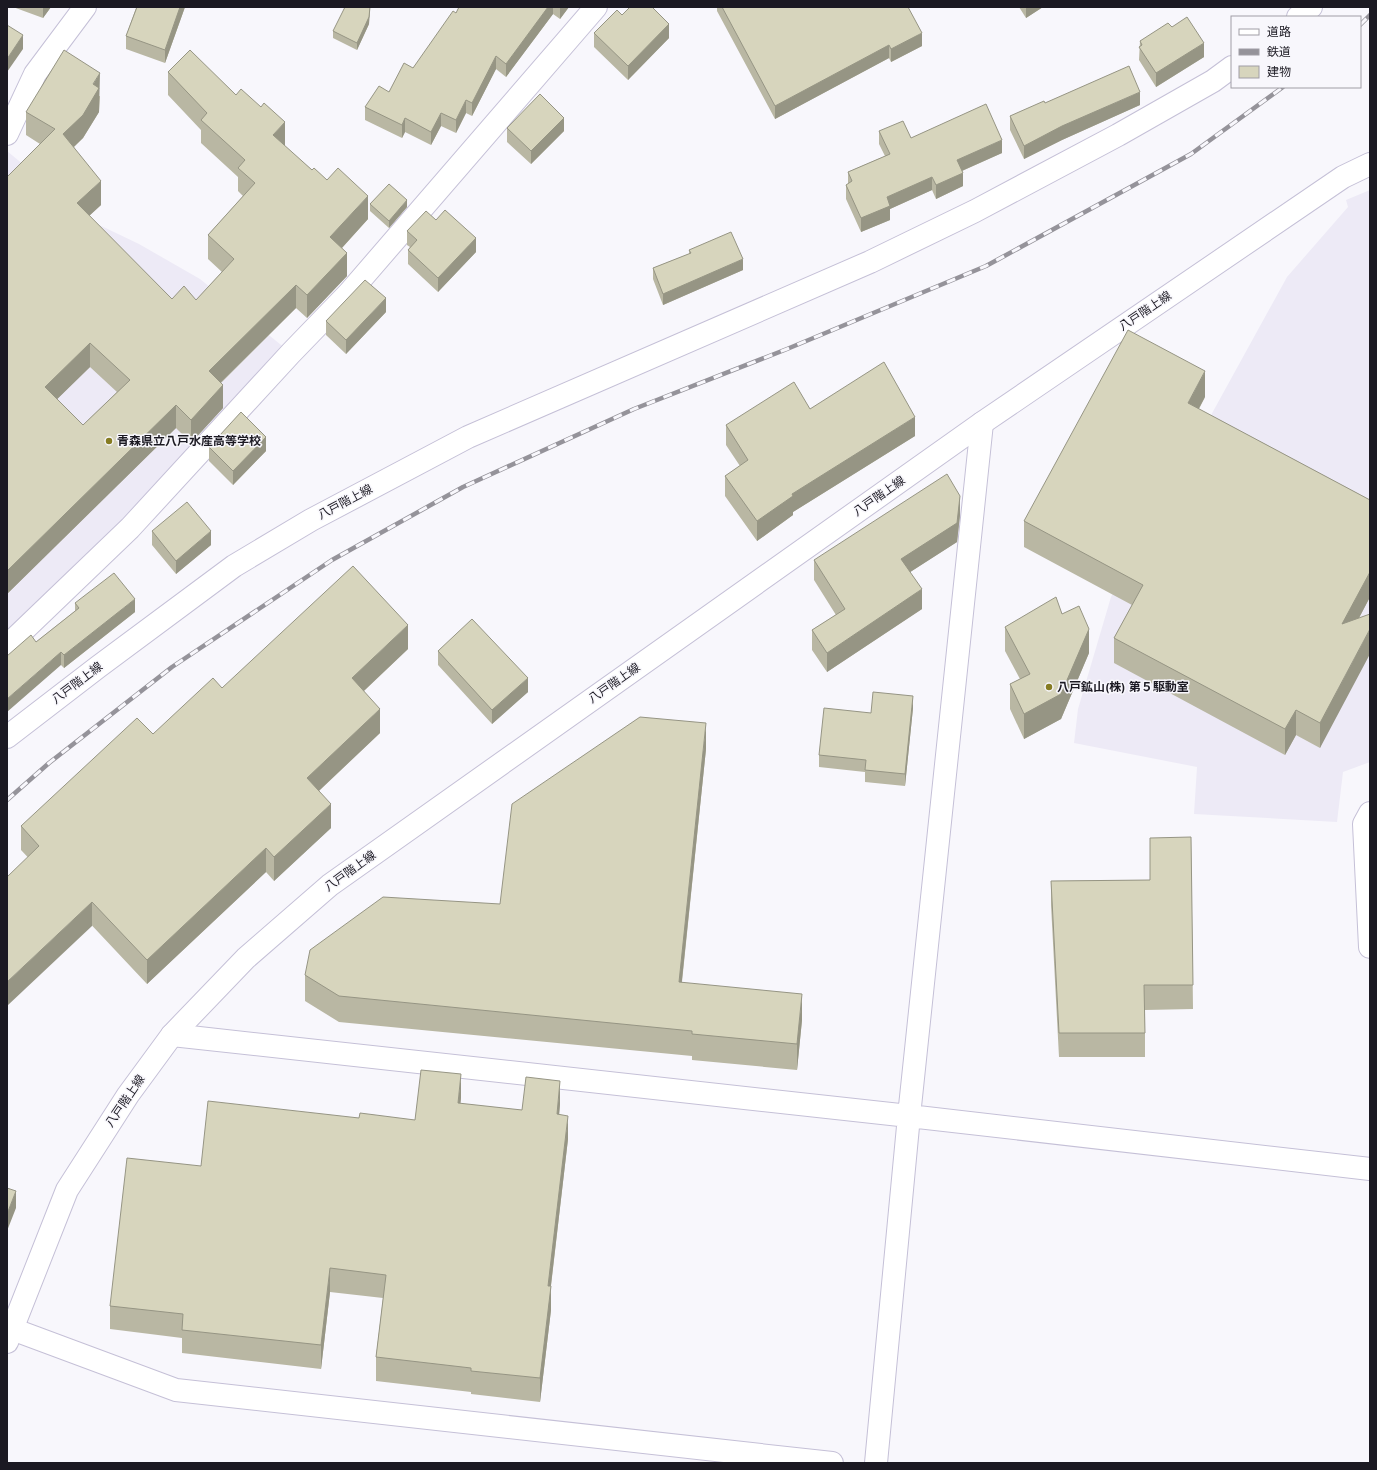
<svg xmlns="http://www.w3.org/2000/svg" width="1377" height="1470" font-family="Mulish,'Noto Sans JP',sans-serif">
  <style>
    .built { fill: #edeaf6 }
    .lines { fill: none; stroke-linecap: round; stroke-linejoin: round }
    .minor-casing { stroke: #c5c0d7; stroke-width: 24 }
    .major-casing { stroke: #c5c0d7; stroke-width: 24 }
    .minor { stroke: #fff; stroke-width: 22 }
    .major { stroke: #fff; stroke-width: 22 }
    .rail-casing { stroke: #95939a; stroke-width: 4.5 }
    .rail { stroke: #f8f7fc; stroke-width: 3; stroke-dasharray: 9; stroke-linecap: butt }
    .wall { fill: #b9b7a3; fill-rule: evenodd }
    .shaded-wall { fill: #969584 }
    .building { fill: #d7d5bd; stroke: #969584; fill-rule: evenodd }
    .poi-dot { fill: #867c22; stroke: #f8f7fc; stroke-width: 1.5 }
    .labels { text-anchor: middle; stroke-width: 3; stroke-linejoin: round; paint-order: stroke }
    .street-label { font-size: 12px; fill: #1b1922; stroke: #f8f7fc }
    .poi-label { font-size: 12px; font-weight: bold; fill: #1b1922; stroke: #f8f7fc; text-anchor: start }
  </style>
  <rect width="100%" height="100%" fill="#f8f7fc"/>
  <path class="built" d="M 7,151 L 93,222 L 139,244 L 200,279 L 291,353 L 7,646 Z
    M 1370,190 L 1370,762 L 1343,772 L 1337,822 L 1194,814 L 1197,767 L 1074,743 L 1078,709 L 1111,597 L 1287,277 L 1348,207 L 1346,200 Z"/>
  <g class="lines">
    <g class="minor-casing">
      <path id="minor" d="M 7,134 L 35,74 L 85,7
        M 7,646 L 130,528 L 291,353 L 349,293 L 596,7
        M 1370,813 L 1364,824 L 1370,947
        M 172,1035 L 909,1116 L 1370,1169
        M 12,1329 L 176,1390 L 832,1463
        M 876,1463 L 909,1116 L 982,423"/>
    </g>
    <g class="major-casing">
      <path id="major" d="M 1298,17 L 1311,7
        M 7,737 L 98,667 L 234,566 L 311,520 L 468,437 L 870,262 L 975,211 L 1118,135 L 1213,81 L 1232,67
        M 7,1342 L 67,1190 L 128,1095 L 172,1035 L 246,958 L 330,885 L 982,423 L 1343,177 L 1370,164"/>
    </g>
    <use href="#minor" class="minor"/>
    <use href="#major" class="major"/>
    <g class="rail-casing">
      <path id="rail" d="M 1360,25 L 1370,15
        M 7,800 L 49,763 L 172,667 L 332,560 L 463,487 L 634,409 L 787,349 L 986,266 L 1191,154 L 1283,87"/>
    </g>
    <use href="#rail" class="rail"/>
  </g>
  <path class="wall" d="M 13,7 L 51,7 L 43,18 Z
    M 135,7 L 185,7 L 165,63 L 126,49 L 126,36 L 136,8 Z
    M 370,7 L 369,24 L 357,50 L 333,38 L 333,31 Z
    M 459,7 L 569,7 L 560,19 L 553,14 L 506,77 L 496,69 L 472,116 L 466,113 L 456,133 L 441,126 L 431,145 L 405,132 L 402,138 L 365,120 L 365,107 L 389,92 L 413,68 L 456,13 Z
    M 717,7 L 908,7 L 922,46 L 891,62 L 889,58 L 775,119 L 717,11 Z
    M 1019,7 L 1043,7 L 1026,18 Z
    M 622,15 L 669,38 L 628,80 L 594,47 L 594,33 Z
    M 1172,27 L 1204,57 L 1156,87 L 1139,60 L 1140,41 Z
    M 168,72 L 285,145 L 284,146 L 312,170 L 368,219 L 342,248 L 347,276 L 307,318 L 296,308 L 221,383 L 223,408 L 191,443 L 176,428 L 7,594 L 7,177 L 40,144 L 26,135 L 26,112 L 100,96 L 99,112 L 83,138 L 74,147 L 101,205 L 89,216 L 172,299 L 196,300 L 222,272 L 208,259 L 208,235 L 243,196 L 238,191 L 238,177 L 201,143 L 201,130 L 168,95 ZM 90,367 L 117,392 L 83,425 L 57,399 Z
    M 1045,103 L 1140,105 L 1062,140 L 1024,159 L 1010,130 L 1010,116 Z
    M 507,128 L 564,131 L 531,164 L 507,142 Z
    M 879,131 L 911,138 L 1002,153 L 962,171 L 963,186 L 936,199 L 932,190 L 890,209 L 890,220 L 861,232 L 846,199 L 846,185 L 848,184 L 848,172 L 885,156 L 879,144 Z
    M 370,204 L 407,207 L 389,228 L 370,211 Z
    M 436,220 L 476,252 L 438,292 L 408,264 L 408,250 L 410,247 L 407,245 L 407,231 Z
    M 689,250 L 743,270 L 663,305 L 653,279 L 653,268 L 689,254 Z
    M 386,312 L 346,354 L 326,335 L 326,321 Z
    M 1370,375 L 1370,405 L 1369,402 L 1369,376 Z
    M 1205,397 L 1199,409 L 1370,500 L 1370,597 L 1359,618 L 1320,748 L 1296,735 L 1285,755 L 1114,663 L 1114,638 L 1132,605 L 1024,547 L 1024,521 Z
    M 810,409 L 915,436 L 793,512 L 793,515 L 757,541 L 725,496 L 725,476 L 740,466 L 726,445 L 726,425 Z
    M 209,447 L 266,451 L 233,485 L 209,461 Z
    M 960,515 L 957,542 L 910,572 L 922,609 L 827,672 L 812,650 L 812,630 L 836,615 L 814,580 L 814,560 Z
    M 152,531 L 211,545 L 176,574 L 152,545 Z
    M 75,603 L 135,612 L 64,668 L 61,665 L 36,642 L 75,611 Z
    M 1062,614 L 1089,653 L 1061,719 L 1024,739 L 1010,709 L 1010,684 L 1020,679 L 1005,651 L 1005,627 Z
    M 408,649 L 364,691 L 380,733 L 319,791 L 331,828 L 274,881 L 266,872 L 147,984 L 21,850 L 21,826 L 153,734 L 222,688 Z
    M 438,651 L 528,692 L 492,724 L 438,665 Z
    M 913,708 L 905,786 L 865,782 L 865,772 L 819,767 L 819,755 L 871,713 Z
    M 706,749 L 682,982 L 802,1020 L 797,1070 L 692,1060 L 692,1056 L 339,1022 L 305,1001 L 305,975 L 500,904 Z
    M 1191,837 L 1193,1009 L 1145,1010 L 1145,1057 L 1059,1057 L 1051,905 L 1051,881 L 1150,880 Z
    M 461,1098 L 460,1104 L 522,1110 L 560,1104 L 559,1115 L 568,1139 L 551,1286 L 551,1310 L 540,1402 L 471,1394 L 471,1392 L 376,1381 L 376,1357 L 383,1298 L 330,1292 L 321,1369 L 182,1353 L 182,1338 L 110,1329 L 110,1306 L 201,1166 L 359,1118 L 415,1120 Z"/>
  <path class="shaded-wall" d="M 43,7 L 51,7 L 43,18 Z
    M 180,7 L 185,7 L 165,63 L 165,50 Z
    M 370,7 L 369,24 L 357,50 L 357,43 Z
    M 548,7 L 553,7 L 553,14 L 506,77 L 506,64 Z
    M 560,7 L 569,7 L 560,19 Z
    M 1026,7 L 1043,7 L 1026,18 Z
    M 669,24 L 669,38 L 628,80 L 628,66 Z
    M 922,33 L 922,46 L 891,62 L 891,49 Z
    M 23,35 L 23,49 L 7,72 L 7,59 Z
    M 1204,43 L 1204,57 L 1156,87 L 1156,73 Z
    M 889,45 L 889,58 L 775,119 L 775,106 Z
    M 496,56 L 496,69 L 472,116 L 472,103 Z
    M 100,73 L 99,112 L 83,138 L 63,157 L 63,134 Z
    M 1140,92 L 1140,105 L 1062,140 L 1024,159 L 1024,146 L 1062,126 Z
    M 466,100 L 466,113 L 456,133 L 456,120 Z
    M 441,113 L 441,126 L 431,145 L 431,132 Z
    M 405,118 L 405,132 L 402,138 L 402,125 Z
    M 564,118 L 564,131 L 531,164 L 531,151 Z
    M 285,122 L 285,145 L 273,158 L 273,135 Z
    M 1002,140 L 1002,153 L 957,173 L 957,160 Z
    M 963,173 L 963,186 L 936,199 L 936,185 Z
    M 932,177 L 932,190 L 890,209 L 890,220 L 861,232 L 861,218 L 887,197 Z
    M 101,181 L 101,205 L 77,227 L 77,203 Z
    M 368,196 L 368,219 L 330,261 L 330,237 Z
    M 407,200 L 407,207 L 389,228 L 389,221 Z
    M 476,238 L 476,252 L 438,292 L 438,278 Z
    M 347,253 L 347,276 L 307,318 L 307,295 Z
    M 743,259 L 743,270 L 663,305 L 663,294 Z
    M 296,285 L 296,308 L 209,394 L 209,371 Z
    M 386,298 L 386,312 L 346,354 L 346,340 Z
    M 90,343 L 90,367 L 45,411 L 45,387 Z
    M 1205,371 L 1205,397 L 1188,428 L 1188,403 Z
    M 223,385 L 223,408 L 191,443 L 191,420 Z
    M 176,405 L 176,428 L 7,594 L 7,571 Z
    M 915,417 L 915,436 L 793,512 L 793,515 L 757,541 L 757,521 L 792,494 Z
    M 266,437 L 266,451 L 233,485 L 233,471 Z
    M 960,496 L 960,515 L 957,542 L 901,578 L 901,559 Z
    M 211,531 L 211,545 L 176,574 L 176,561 Z
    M 1370,572 L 1370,597 L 1342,650 L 1342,624 Z
    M 922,589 L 922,609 L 827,672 L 827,653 Z
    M 135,599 L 135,612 L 64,668 L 64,655 Z
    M 408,625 L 408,649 L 352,702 L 352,678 Z
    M 1089,629 L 1089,653 L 1061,719 L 1024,739 L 1024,714 Z
    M 1370,629 L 1370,654 L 1320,748 L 1320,723 Z
    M 61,652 L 61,665 L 7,712 L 7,699 Z
    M 528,678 L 528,692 L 492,724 L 492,710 Z
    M 913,696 L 913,708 L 905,786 L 905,774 Z
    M 380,709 L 380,733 L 307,802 L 307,778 Z
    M 1296,710 L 1296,735 L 1285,755 L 1285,729 Z
    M 706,723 L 706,749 L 679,1008 L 679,982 Z
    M 331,804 L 331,828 L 274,881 L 274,857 Z
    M 266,848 L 266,872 L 147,984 L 147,960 Z
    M 92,902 L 92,926 L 7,1006 L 7,982 Z
    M 802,994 L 802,1020 L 797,1070 L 797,1044 Z
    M 461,1074 L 461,1098 L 458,1127 L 458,1103 Z
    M 560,1081 L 560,1104 L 557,1138 L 557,1114 Z
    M 568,1116 L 568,1139 L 548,1310 L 548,1286 Z
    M 16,1191 L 16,1208 L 7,1231 L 7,1214 Z
    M 330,1268 L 330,1292 L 321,1369 L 321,1345 Z
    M 551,1286 L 551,1310 L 540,1402 L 540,1378 Z"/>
  <path class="building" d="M 137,7 L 180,7 L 165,50 L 126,36 Z
    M 345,7 L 370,7 L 369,17 L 357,43 L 333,31 Z
    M 459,7 L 548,7 L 506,64 L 496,56 L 472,103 L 466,100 L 456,120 L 441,113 L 431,132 L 405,118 L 402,125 L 365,107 L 379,86 L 389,92 L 404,63 L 413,68 L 453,11 L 456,13 Z
    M 630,7 L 652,7 L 669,24 L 628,66 L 594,33 L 617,10 L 622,15 Z
    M 722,7 L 908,7 L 922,33 L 891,49 L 889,45 L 775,106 Z
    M 1187,17 L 1204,43 L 1156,73 L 1139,47 L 1142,45 L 1140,41 L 1168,23 L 1172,27 Z
    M 7,25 L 23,35 L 7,59 Z
    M 64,50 L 100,73 L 93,84 L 99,88 L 83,115 L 63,134 L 101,181 L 77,203 L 172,299 L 184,286 L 196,300 L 234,259 L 208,235 L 255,183 L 238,168 L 245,160 L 201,120 L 207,113 L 168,72 L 190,50 L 236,95 L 241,89 L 261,107 L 264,103 L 285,122 L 273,135 L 312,170 L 314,168 L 327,180 L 338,168 L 368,196 L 330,237 L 347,253 L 307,295 L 296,285 L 209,371 L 223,385 L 191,420 L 176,405 L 7,571 L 7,177 L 55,129 L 26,112 ZM 90,343 L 130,380 L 83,425 L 45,387 Z
    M 1129,66 L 1140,92 L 1062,126 L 1024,146 L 1010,116 L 1044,101 L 1045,103 Z
    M 540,94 L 564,118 L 531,151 L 507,128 Z
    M 986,104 L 1002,140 L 957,160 L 963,173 L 936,185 L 932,177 L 887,197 L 890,206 L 861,218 L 846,185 L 852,181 L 848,172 L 890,154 L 879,131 L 903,121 L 911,138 Z
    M 389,184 L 407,200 L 389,221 L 370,204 Z
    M 445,210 L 476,238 L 438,278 L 408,250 L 417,240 L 407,231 L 426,211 L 436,220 Z
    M 731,232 L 743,259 L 663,294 L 653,268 L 691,253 L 689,250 Z
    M 365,280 L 386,298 L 346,340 L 326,321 Z
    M 1128,330 L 1205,371 L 1188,403 L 1370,500 L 1370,572 L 1342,624 L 1370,614 L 1370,629 L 1320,723 L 1296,710 L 1285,729 L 1114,638 L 1143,585 L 1024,521 Z
    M 884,362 L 915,417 L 792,494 L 793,496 L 757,521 L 725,476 L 748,460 L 726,425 L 794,382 L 810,409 Z
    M 241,412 L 266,437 L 233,471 L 209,447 Z
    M 947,474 L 960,496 L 957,523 L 901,559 L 922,589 L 827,653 L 812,630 L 845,609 L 814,560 Z
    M 187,502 L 211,531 L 176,561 L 152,531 Z
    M 353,566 L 408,625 L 352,678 L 380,709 L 307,778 L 331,804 L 274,857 L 266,848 L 147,960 L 92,902 L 7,982 L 7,877 L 39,846 L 21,826 L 137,718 L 153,734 L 213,678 L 222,688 Z
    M 114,573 L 135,599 L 64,655 L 61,652 L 7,699 L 7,656 L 31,635 L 36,642 L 79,608 L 75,603 Z
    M 1056,597 L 1062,614 L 1079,606 L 1089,629 L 1061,694 L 1024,714 L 1010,684 L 1030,674 L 1005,627 Z
    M 472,619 L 528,678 L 492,710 L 438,651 Z
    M 873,692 L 913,696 L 905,774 L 865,770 L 866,760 L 819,755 L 824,708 L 871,713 Z
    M 640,717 L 706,723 L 679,982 L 802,994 L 797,1044 L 692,1034 L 692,1031 L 339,996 L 305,975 L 310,950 L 383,897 L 500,904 L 512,804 Z
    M 1191,837 L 1193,985 L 1144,985 L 1145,1033 L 1059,1033 L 1051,881 L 1150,880 L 1150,838 Z
    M 421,1070 L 461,1074 L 458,1103 L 522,1110 L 526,1077 L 560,1081 L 557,1114 L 568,1116 L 548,1286 L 551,1286 L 540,1378 L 471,1371 L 471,1368 L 376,1357 L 386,1275 L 330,1268 L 321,1345 L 182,1330 L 183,1314 L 110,1306 L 127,1158 L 201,1166 L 208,1101 L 359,1118 L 360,1113 L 415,1120 Z
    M 7,1188 L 16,1191 L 7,1214 Z"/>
  <g class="poi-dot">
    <circle cx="109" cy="441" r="4"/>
    <circle cx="1049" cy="687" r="4"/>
  </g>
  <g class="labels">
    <g class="street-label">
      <text transform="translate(1145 311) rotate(-34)" y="4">八戸階上線</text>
      <text transform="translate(879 496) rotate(-35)" y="4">八戸階上線</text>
      <text transform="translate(345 502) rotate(-28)" y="4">八戸階上線</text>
      <text transform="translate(77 683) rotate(-37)" y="4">八戸階上線</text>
      <text transform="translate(614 683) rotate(-35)" y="4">八戸階上線</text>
      <text transform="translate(350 871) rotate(-36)" y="4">八戸階上線</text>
      <text transform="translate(125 1101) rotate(-56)" y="4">八戸階上線</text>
    </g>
    <g class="poi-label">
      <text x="117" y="445">青森県立八戸水産高等学校</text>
      <text x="1057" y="691">八戸鉱山(株) 第５駆動室</text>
    </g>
  </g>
  <rect width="1377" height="1470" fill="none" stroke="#1b1922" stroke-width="16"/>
  <rect x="1231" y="16" width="130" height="72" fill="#f8f7fc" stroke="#a09ea5"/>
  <rect x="1239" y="29" width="20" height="6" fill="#ffffff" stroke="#a09ea5"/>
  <text x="1267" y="36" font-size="12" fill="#1b1922">道路</text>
  <rect x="1239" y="49" width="20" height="6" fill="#95939a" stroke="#a09ea5"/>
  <text x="1267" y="56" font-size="12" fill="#1b1922">鉄道</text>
  <rect x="1239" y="66" width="20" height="12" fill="#d7d5bd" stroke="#a09ea5"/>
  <text x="1267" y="76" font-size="12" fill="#1b1922">建物</text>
</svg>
